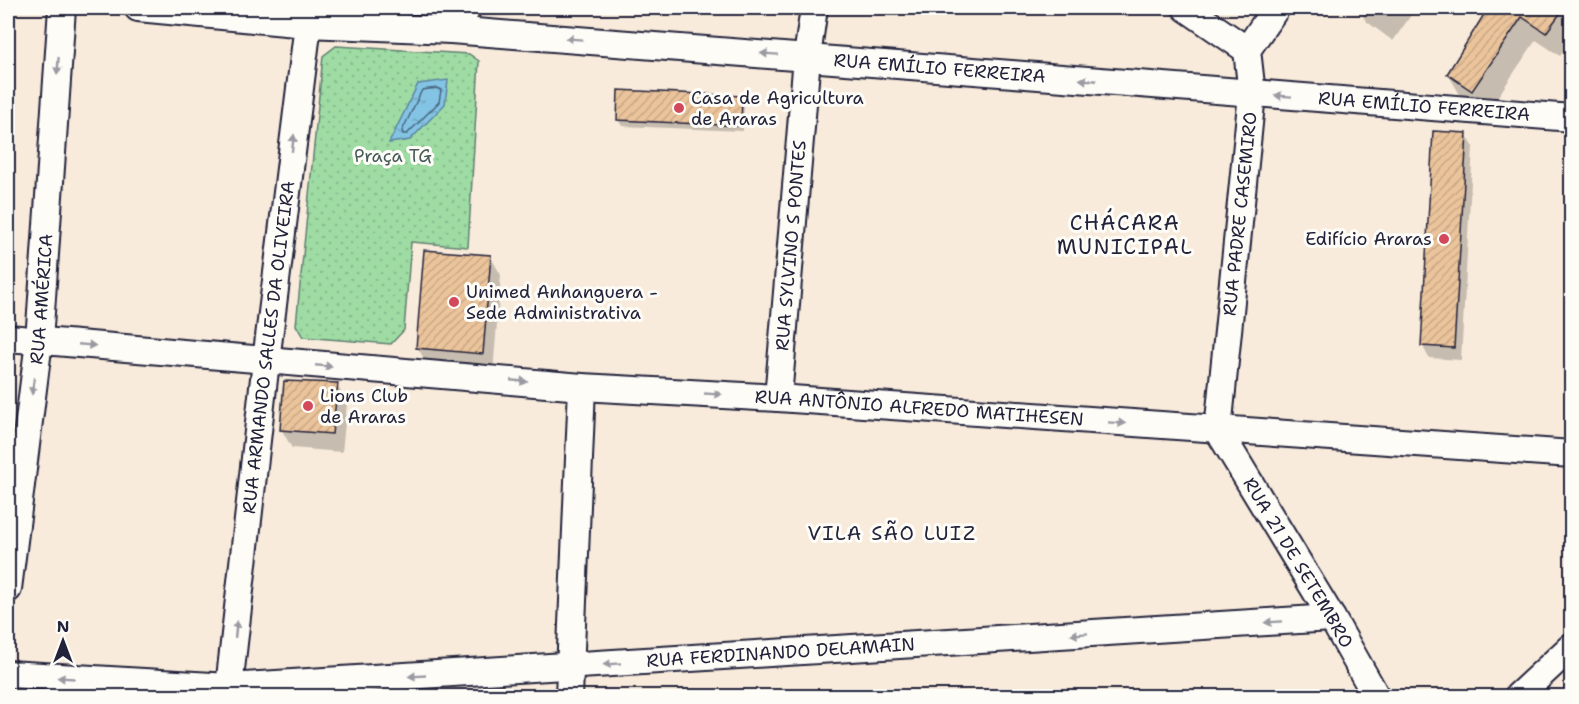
<svg xmlns="http://www.w3.org/2000/svg" width="1579" height="704" font-family="'Shantell Sans',sans-serif">
  <style>
    .grass { fill: url(#grass-dots); stroke: #607f70; stroke-width: 1.5 }
    .water { fill: url(#water-ripples); stroke: #5c83a0; stroke-width: 1.5 }
    .shadow { fill: #0003 }
    .lines { fill: none; stroke-linecap: round; stroke-linejoin: round }
    .shore { stroke: #49637f; stroke-width: 1.5 }
    .building { fill: url(#building-hatch); stroke: #22223b; stroke-width: 1.5 }
    .minor-casing { stroke: #22223b; stroke-width: 30 }
    .minor { stroke: #fdfcf7; stroke-width: 26 }
    .oneway { fill: #9a9aa2 }
    .poi-dot { fill: #d1495b; stroke: #fdfcf7; stroke-width: 2 }
    .labels { text-anchor: middle; stroke-width: 6; stroke-linejoin: round; paint-order: stroke }
    .street-label { font-size: 18px; fill: #22223b; stroke: #fdfcf7 }
    .poi-label { font-size: 18px; fill: #22223b; stroke: #fdfcf7; text-anchor: start }
    .park-label { font-size: 18px; fill: #475a5a; stroke: #fdfcf7 }
    .neighbourhood-label { font-size: 20px; letter-spacing: 1.5px; fill: #22223b; stroke: #fdfcf7 }
    .quarter-label { font-size: 21px; letter-spacing: 1.5px; fill: #22223b; stroke: #fdfcf7 }
  </style>
  <defs>
    <pattern id="grass-dots" width="8" height="8" patternUnits="userSpaceOnUse" patternTransform="scale(1.5)"><rect width="8" height="8" fill="#9edca4"/><path d="M2 2h.1M6 6h.1" fill="none" stroke="#88bc8e" stroke-width="1.8" stroke-linecap="round"/></pattern>
    <pattern id="water-ripples" width="26" height="14" patternUnits="userSpaceOnUse" patternTransform="scale(1.5)"><rect width="26" height="14" fill="#83c4e4"/><path d="M2 4q2-2 4 0t4 0M15 11q2-2 4 0t4 0" fill="none" stroke="#71a8c4"/></pattern>
    <pattern id="building-hatch" width="6" height="6" patternUnits="userSpaceOnUse" patternTransform="scale(1.5)"><rect width="6" height="6" fill="#ebc49b"/><path d="M-1 1l2-2M0 6l6-6M5 7l2-2" fill="none" stroke="#c9a886"/></pattern>
  </defs>
  <rect width="100%" height="100%" fill="#f8ebdb"/>
  <filter id="ink" filterUnits="userSpaceOnUse"><feTurbulence type="fractalNoise" baseFrequency=".0167" numOctaves="2"/><feDisplacementMap in="SourceGraphic" scale="12" xChannelSelector="R" yChannelSelector="G"/><feConvolveMatrix kernelMatrix="1 2 1 2 8 2 1 2 1" color-interpolation-filters="sRGB"/></filter>
  <g filter="url(#ink)">
    <path class="grass" d="M 336,46 L 469,54 L 479,61 L 468,247 L 411,242 L 404,330 L 391,344 L 303,337 L 296,325 L 323,56 Z"/>
    <path class="water" d="M 448,80 L 445,104 L 410,140 L 389,143 L 418,84 Z"/>
    <path class="shadow" d="M 1358,8 L 1416,8 L 1393,41 L 1366,21 Z
      M 1490,8 L 1572,8 L 1572,39 L 1560,56 L 1536,40 L 1486,114 L 1462,98 L 1448,74 Z
      M 741,97 L 744,103 L 743,131 L 622,126 L 618,120 Z
      M 1466,134 L 1473,146 L 1461,360 L 1429,358 L 1422,345 Z
      M 490,256 L 501,275 L 493,372 L 428,366 L 418,348 Z
      M 337,385 L 347,403 L 342,452 L 292,448 L 281,429 Z"/>
    <g class="lines">
      <path class="shore" d="M 437,88 L 441,90 L 439,102 L 407,134 L 403,134 L 402,131 L 422,90 Z"/>
    </g>
    <path class="building" d="M 1488,8 L 1564,8 L 1546,33 L 1522,17 L 1472,91 L 1447,74 Z
      M 618,90 L 742,96 L 741,126 L 617,120 Z
      M 1433,131 L 1467,133 L 1454,348 L 1421,346 Z
      M 424,250 L 491,255 L 483,354 L 416,348 Z
      M 284,381 L 338,383 L 332,434 L 280,430 Z"/>
    <g class="lines">
      <g class="minor-casing">
        <g id="minor">
          <path id="s1" d="M 138,8 L 307,24 L 451,30 L 1572,118"/>
          <path d="M 1186,8 L 1247,50"/>
          <path id="s2" d="M 1276,8 L 1247,50 L 1252,94 L 1218,430 L 1332,618 L 1376,696"/>
          <path d="M 451,30 L 468,8"/>
          <path id="s3" d="M 8,338 L 582,387 L 778,398 L 1572,454"/>
          <path id="s4" d="M 778,398 L 807,57 L 814,8"/>
          <path id="s5" d="M 8,589 L 39,341 L 62,8"/>
          <path id="s6" d="M 8,674 L 229,687 L 1332,618"/>
          <path id="s7" d="M 228,696 L 266,361 L 310,8"/>
          <path d="M 569,696 L 582,387"/>
          <path d="M 1518,696 L 1572,646"/>
        </g>
      </g>
      <use href="#minor" class="minor"/>
    </g>
    <defs><path id="oneway-solid" d="M-6-.8H1V-3.2L6.5 0L1 3.2V.8H-6Z" transform="scale(1.5)"/></defs>
    <g class="oneway">
      <use href="#oneway-solid" transform="translate(574 39) rotate(-176)"/>
      <use href="#oneway-solid" transform="translate(769 54) rotate(-176)"/>
      <use href="#oneway-solid" transform="translate(58 66) rotate(94)"/>
      <use href="#oneway-solid" transform="translate(1088 80) rotate(-175)"/>
      <use href="#oneway-solid" transform="translate(1283 96) rotate(-176)"/>
      <use href="#oneway-solid" transform="translate(293 143) rotate(-83)"/>
      <use href="#oneway-solid" transform="translate(87 345) rotate(5)"/>
      <use href="#oneway-solid" transform="translate(324 366) rotate(5)"/>
      <use href="#oneway-solid" transform="translate(519 381) rotate(5)"/>
      <use href="#oneway-solid" transform="translate(33 386) rotate(97)"/>
      <use href="#oneway-solid" transform="translate(713 394) rotate(3)"/>
      <use href="#oneway-solid" transform="translate(1117 423) rotate(4)"/>
      <use href="#oneway-solid" transform="translate(1273 622) rotate(176)"/>
      <use href="#oneway-solid" transform="translate(236 629) rotate(-84)"/>
      <use href="#oneway-solid" transform="translate(1079 634) rotate(176)"/>
      <use href="#oneway-solid" transform="translate(612 664) rotate(176)"/>
      <use href="#oneway-solid" transform="translate(417 676) rotate(177)"/>
      <use href="#oneway-solid" transform="translate(66 678) rotate(-177)"/>
    </g>
  </g>
  <g class="poi-dot">
    <circle cx="679" cy="108" r="6"/>
    <circle cx="1444" cy="239" r="6"/>
    <circle cx="454" cy="302" r="6"/>
    <circle cx="308" cy="406" r="6"/>
  </g>
  <g class="labels">
    <g class="street-label">
      <text dy="6" stroke="none"><textPath href="#s1" startOffset="804">RUA EMÍLIO FERREIRA</textPath></text>
      <text dy="6" stroke="none"><textPath href="#s1" startOffset="1290">RUA EMÍLIO FERREIRA</textPath></text>
      <text transform="translate(1240 214) rotate(-84)" y="6">RUA PADRE CASEMIRO</text>
      <text dy="6" stroke="none"><textPath href="#s4" startOffset="153">RUA SYLVINO S PONTES</textPath></text>
      <text dy="6" stroke="none"><textPath href="#s5" startOffset="292">RUA AMÉRICA</textPath></text>
      <text dy="6" stroke="none"><textPath href="#s7" startOffset="351">RUA ARMANDO SALLES DA OLIVEIRA</textPath></text>
      <text dy="6" stroke="none"><textPath href="#s3" startOffset="914">RUA ANTÔNIO ALFREDO MATIHESEN</textPath></text>
      <text dy="6" stroke="none"><textPath href="#s2" startOffset="588">RUA 21 DE SETEMBRO</textPath></text>
      <text dy="6" stroke="none"><textPath href="#s6" startOffset="774">RUA FERDINANDO DELAMAIN</textPath></text>
    </g>
    <g class="poi-label">
      <text x="691" y="104">Casa de Agricultura<tspan x="691" dy="21">de Araras</tspan></text>
      <text x="1432" y="245" text-anchor="end">Edifício Araras</text>
      <text x="466" y="298">Unimed Anhanguera -<tspan x="466" dy="21">Sede Administrativa</tspan></text>
      <text x="320" y="402">Lions Club<tspan x="320" dy="21">de Araras</tspan></text>
    </g>
    <g class="park-label">
      <text x="393" y="162">Praça TG</text>
    </g>
    <g class="neighbourhood-label">
      <text x="892" y="540">VILA SÃO LUIZ</text>
    </g>
    <g class="quarter-label">
      <text x="1125" y="230">CHÁCARA<tspan x="1125" dy="24">MUNICIPAL</tspan></text>
    </g>
  </g>
  <rect width="1579" height="704" fill="none" stroke="#fdfcf7" stroke-width="30"/>
  <rect x="15" y="15" width="1549" height="674" fill="none" stroke="#22223b" stroke-width="2" filter="url(#ink)"/>
  <g transform="translate(63 641)" stroke="#fdfcf7" stroke-width="4.5" paint-order="stroke">
  <path d="M0-4.5L10 22L0 15L-10 22Z" fill="#22223b"/>
  <text y="-9" font-size="16" font-weight="bold" text-anchor="middle" fill="#22223b">N</text>
  </g>
</svg>
